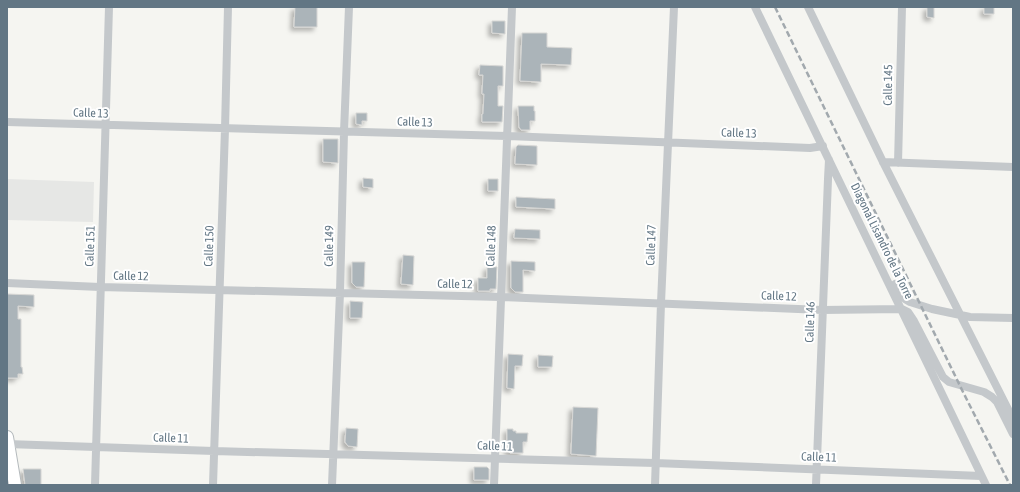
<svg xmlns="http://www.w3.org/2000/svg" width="1020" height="492" font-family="'Asap Condensed',sans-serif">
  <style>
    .built { fill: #e6e7e5 }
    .building { fill: #abb4b9; stroke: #d6d6d4; filter: url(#shadow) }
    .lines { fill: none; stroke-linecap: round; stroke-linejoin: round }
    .primary-casing { stroke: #b5babd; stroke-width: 14 }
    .minor { stroke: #c4c8cb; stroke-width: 8 }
    .primary { stroke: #fff; stroke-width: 12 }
    .rail { stroke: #a2a9ae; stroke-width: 2.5; stroke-dasharray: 6 3; stroke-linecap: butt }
    .labels { text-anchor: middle; stroke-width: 4; stroke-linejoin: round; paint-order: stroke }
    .street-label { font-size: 12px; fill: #627684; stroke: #fff }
  </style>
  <defs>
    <filter id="shadow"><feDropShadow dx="-3.5" dy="3.5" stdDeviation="2" flood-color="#0004"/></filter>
  </defs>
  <rect width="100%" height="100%" fill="#f5f5f1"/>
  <path class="built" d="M 7,179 L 94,182 L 93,222 L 7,220 Z"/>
  <path class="building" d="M 295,7 L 317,7 L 317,27 L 294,27 Z
    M 927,7 L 934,7 L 934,18 L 927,17 Z
    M 984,7 L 994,7 L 994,14 L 984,14 Z
    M 492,21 L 505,21 L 505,34 L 492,33 Z
    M 522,33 L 547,33 L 547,47 L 572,48 L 571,65 L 541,64 L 541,82 L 520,81 Z
    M 480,65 L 503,66 L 503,86 L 498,86 L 498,106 L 503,106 L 502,122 L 482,122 L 482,114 L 483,114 L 484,94 L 482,94 L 483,75 L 479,75 Z
    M 518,106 L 534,106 L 534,111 L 535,111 L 535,121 L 530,121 L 530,130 L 521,130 L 519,127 Z
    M 356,113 L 367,113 L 367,121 L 362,121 L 362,125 L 356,124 Z
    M 323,139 L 338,139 L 338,163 L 323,162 Z
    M 518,145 L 537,146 L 537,165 L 515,164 L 516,147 Z
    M 363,178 L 373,179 L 373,188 L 363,187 Z
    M 488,179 L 498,179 L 498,191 L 488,191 Z
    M 516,197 L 555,199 L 555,209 L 516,207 Z
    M 515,229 L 540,230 L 540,239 L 514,238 Z
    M 403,255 L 414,256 L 413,285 L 401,284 Z
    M 511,261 L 535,262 L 535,271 L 523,270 L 523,292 L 515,292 L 511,288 Z
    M 352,262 L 365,262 L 364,287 L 356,287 L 352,283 Z
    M 487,267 L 497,267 L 496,289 L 490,289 L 490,291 L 478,291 L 478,278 L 487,278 Z
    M 7,294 L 34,295 L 34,307 L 18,306 L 18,319 L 21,319 L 21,367 L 22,367 L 23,374 L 18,374 L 18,378 L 7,378 Z
    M 350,301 L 363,302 L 362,318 L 350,318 Z
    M 508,354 L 523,355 L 522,366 L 515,366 L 514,389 L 507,388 Z
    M 538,355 L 553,356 L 552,367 L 538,367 Z
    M 573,407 L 598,408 L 596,456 L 571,454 Z
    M 346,428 L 358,429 L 357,447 L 348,446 L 345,442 Z
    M 507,429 L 513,429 L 513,431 L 516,431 L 516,433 L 528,433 L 527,442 L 523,442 L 523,453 L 510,453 L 507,448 Z
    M 474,467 L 487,467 L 489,469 L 489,480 L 474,480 Z
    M 23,469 L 41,469 L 41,485 L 25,485 Z"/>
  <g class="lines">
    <g class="primary-casing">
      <path id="primary" d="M 7,437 L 15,485"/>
    </g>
    <path class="minor" d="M 755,7 L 986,485
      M 808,7 L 883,162 L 1013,419
      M 7,122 L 507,136 L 810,148 L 823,146
      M 883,162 L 1013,167
      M 898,163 L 902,7
      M 7,283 L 100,287 L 501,297 L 822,310 L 902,309 L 908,312 L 914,321 L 943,377 L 949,382 L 984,392 L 992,397 L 997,402 L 1013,434
      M 895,284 L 900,293 L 905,299 L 910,302 L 932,309 L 970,317 L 1013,318
      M 7,444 L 214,451 L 655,463 L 981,476
      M 95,485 L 109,7
      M 213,485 L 225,129 L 228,7
      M 332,485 L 340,293 L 344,132 L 349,7
      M 494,485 L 512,7
      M 655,485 L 661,303 L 674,7
      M 816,485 L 828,179 L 829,160"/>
    <use href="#primary" class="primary"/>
    <path class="rail" d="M 775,7 L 964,394 L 1010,485"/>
  </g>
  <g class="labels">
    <g class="street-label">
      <text transform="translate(888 85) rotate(-89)" y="4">Calle 145</text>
      <text transform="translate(91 113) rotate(2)" y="4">Calle 13</text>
      <text transform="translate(415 122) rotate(2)" y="4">Calle 13</text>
      <text transform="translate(739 133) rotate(2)" y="4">Calle 13</text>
      <text transform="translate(882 241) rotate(64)" y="4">Diagonal Lisandro de la Torre</text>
      <text transform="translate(651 245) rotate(-88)" y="4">Calle 147</text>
      <text transform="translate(90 246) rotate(-88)" y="4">Calle 151</text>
      <text transform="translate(209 246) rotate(-88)" y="4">Calle 150</text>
      <text transform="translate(329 246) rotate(-89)" y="4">Calle 149</text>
      <text transform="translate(491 246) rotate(-88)" y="4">Calle 148</text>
      <text transform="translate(131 276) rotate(1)" y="4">Calle 12</text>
      <text transform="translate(455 284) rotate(1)" y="4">Calle 12</text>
      <text transform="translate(779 296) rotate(2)" y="4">Calle 12</text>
      <text transform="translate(810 322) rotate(-88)" y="4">Calle 146</text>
      <text transform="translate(171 438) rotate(2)" y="4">Calle 11</text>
      <text transform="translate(495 446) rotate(2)" y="4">Calle 11</text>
      <text transform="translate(819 457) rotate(2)" y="4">Calle 11</text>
    </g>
  </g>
  <rect width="1020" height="492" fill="none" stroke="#627684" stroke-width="16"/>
</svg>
